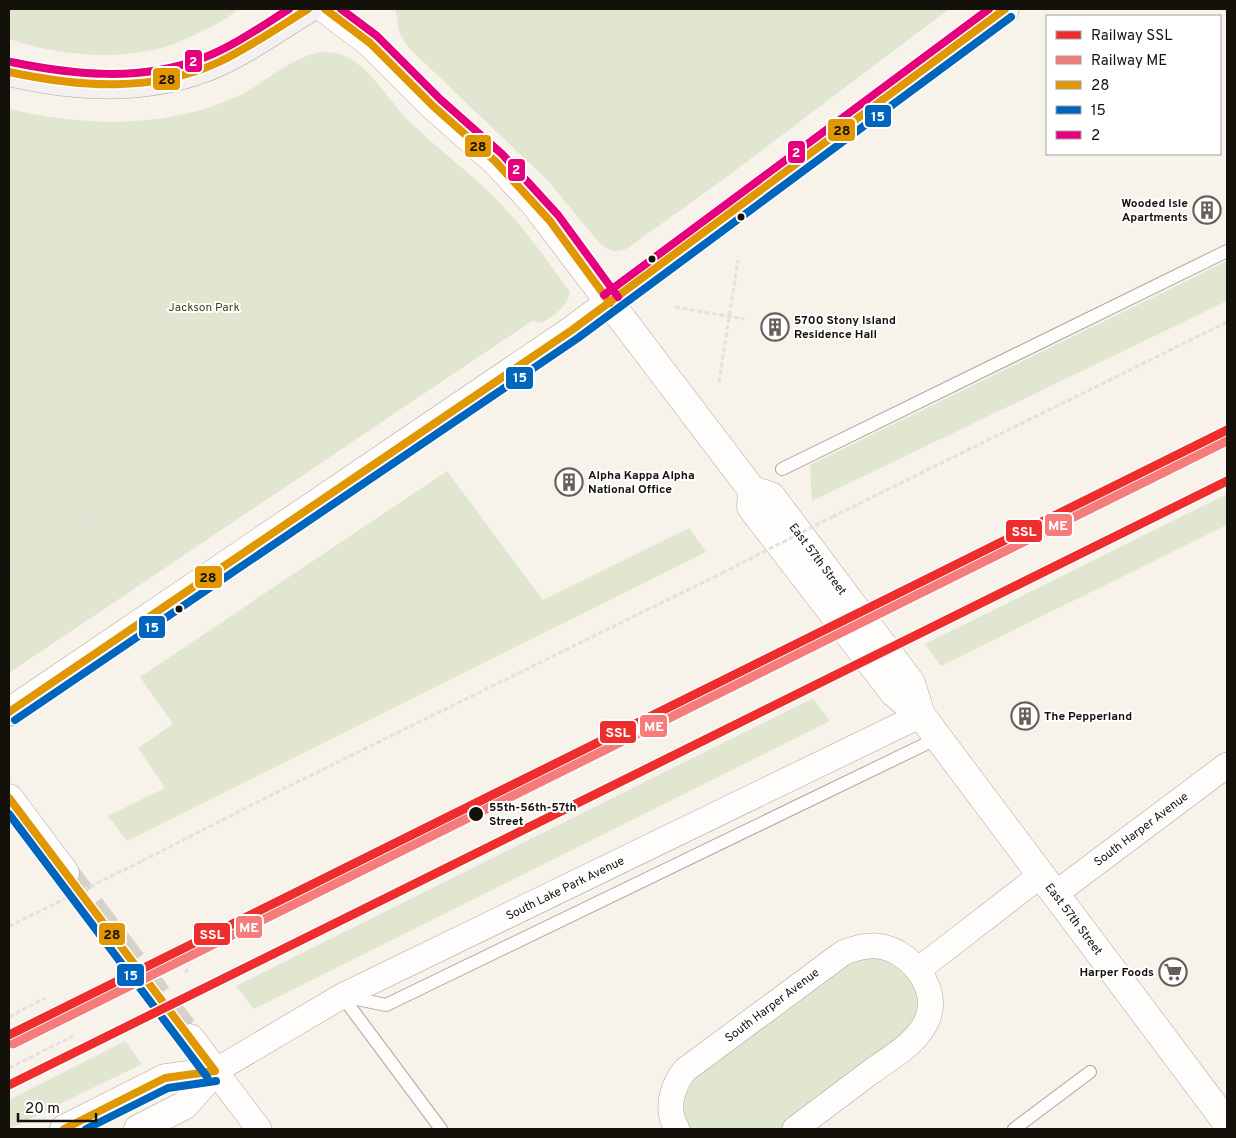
<svg xmlns="http://www.w3.org/2000/svg" width="1236" height="1138" font-family="Overpass,sans-serif">
  <style>
    .green { fill: #e1e6d0 }
    .lines { fill: none; stroke-linecap: round; stroke-linejoin: round }
    .tertiary-tunnel { stroke: #d6d1c9; stroke-width: 28; stroke-dasharray: 28 14; stroke-linecap: butt }
    .service-casing { stroke: #aaa79f; stroke-width: 14 }
    .minor-casing { stroke: #aaa79f; stroke-width: 26 }
    .tertiary-casing { stroke: #aaa79f; stroke-width: 29 }
    .secondary-casing { stroke: #aaa79f; stroke-width: 29 }
    .path { stroke: #e2e1de; stroke-width: 3; stroke-dasharray: 5 2.5; stroke-linecap: butt }
    .service { stroke: #fefdfc; stroke-width: 12 }
    .minor { stroke: #fefdfc; stroke-width: 25 }
    .tertiary { stroke: #fefdfc; stroke-width: 28 }
    .secondary { stroke: #f5f0f0; stroke-width: 28 }
    .path-bridge { stroke: #e2e1de; stroke-width: 3; stroke-dasharray: 5 2.5; stroke-linecap: butt }
    .bus-1-casing { stroke: #fff; stroke-width: 11 }
    .bus-2-casing { stroke: #fff; stroke-width: 11 }
    .bus-3-casing { stroke: #fff; stroke-width: 11 }
    .bus-1 { stroke: #e09701; stroke-width: 8 }
    .bus-2 { stroke: #0065bd; stroke-width: 8 }
    .bus-3 { stroke: #e5007d; stroke-width: 8 }
    .rail-1-casing { stroke: #fff; stroke-width: 12 }
    .rail-2-casing { stroke: #fff; stroke-width: 12 }
    .rail-1 { stroke: #ee2e2d; stroke-width: 9 }
    .rail-2 { stroke: #f67b7b; stroke-width: 9 }
    .bus-dot { fill: #14110b; stroke: #fff; stroke-width: 2 }
    .labels { text-anchor: middle; stroke-width: 4; stroke-linejoin: round; paint-order: stroke }
    .poi-label { font-size: 12px; font-weight: bold; fill: #14110b; stroke: #fff; text-anchor: start }
    .park-label { font-size: 12px; fill: #384915; stroke: #fff }
    .street-label { font-size: 12px; fill: #14110b; stroke: #fff }
    .stop-label { font-size: 12px; font-weight: bold; fill: #14110b; stroke: #fff; text-anchor: start }
    .line-badge { stroke: #fff; stroke-width: 2 }
    .badge-label { font-size: 14px; text-anchor: middle; font-weight: bold; fill: #fff }
    .pale-badge-label { font-size: 14px; text-anchor: middle; font-weight: bold; fill: #111 }
  </style>
  <rect width="100%" height="100%" fill="#f8f3ea"/>
  <path class="green" d="M 9,9 L 238,9 C 228,19 215,25 202,31 C 186,39 170,47 152,50 C 107,60 53,54 9,39 Z
    M 395,9 L 949,9 L 728,176 L 628,248 C 616,253 611,252 600,244 L 549,182 L 408,47 L 399,32 Z
    M 322,52 C 332,52 341,53 351,59 C 375,75 391,103 411,123 C 438,149 469,172 496,199 C 524,227 547,260 570,292 C 566,308 556,314 542,323 L 532,321 L 9,673 L 9,109 C 81,126 165,129 234,98 C 264,85 289,57 322,52 Z
    M 1227,261 L 1227,301 L 812,501 L 810,465 Z
    M 447,471 L 543,600 L 689,528 L 706,552 L 127,841 L 108,816 L 165,788 L 138,748 L 173,724 L 140,677 Z
    M 1227,494 L 1227,525 L 941,666 L 925,644 Z
    M 813,698 L 830,721 L 254,1009 L 236,986 Z
    M 843,953 L 909,961 L 928,1020 L 794,1129 L 677,1129 L 672,1094 Z
    M 125,1041 L 142,1064 L 9,1129 L 9,1100 Z"/>
  <g class="lines">
    <path class="tertiary-tunnel" d="M 65,873 L 190,1038"/>
    <g class="service-casing">
      <path id="service" d="M 782,469 L 1227,251
        M 342,996 L 441,1129
        M 347,997 L 386,1005 L 938,738
        M 1014,1129 L 1090,1072"/>
    </g>
    <g class="minor-casing">
      <path id="minor" d="M 1055,894 L 1227,765
        M 918,970 L 1041,875
        M 259,1129 L 215,1071 L 342,996 L 921,715
        M 677,1129 C 665,1110 672,1086 685,1070 L 843,953 C 867,943 886,942 907,959 C 924,973 937,998 927,1020 C 917,1044 888,1059 868,1074 C 844,1092 819,1111 795,1129"/>
    </g>
    <g class="tertiary-casing">
      <path id="tertiary" d="M 325,9 L 370,43 L 433,106 L 495,161 L 534,203 L 752,490 L 771,496 L 911,683 L 921,715
        M 752,490 L 751,507 L 894,693 L 921,715 L 1227,1123
        M 9,712 L 572,330 L 1005,9
        M 9,798 L 65,873
        M 190,1038 L 215,1071
        M 64,1129 L 165,1078 L 215,1071
        M 138,1129 L 185,1105 L 215,1071"/>
    </g>
    <g class="secondary-casing">
      <path id="secondary" d="M 9,72 C 74,87 141,92 205,68 C 241,54 275,29 308,9"/>
    </g>
    <path class="path" d="M 675,307 L 744,319
      M 719,382 L 738,260
      M 832,517 L 1227,322
      M 9,565 L 59,541 L 78,529 L 151,465 L 180,444 L 360,344 L 468,277 L 510,245
      M 808,641 L 814,636
      M 142,861 L 285,788 L 722,573
      M 9,926 L 36,913
      M 167,950 L 176,949
      M 185,973 L 189,966
      M 9,1017 L 45,998
      M 9,1068 L 73,1036"/>
    <use href="#service" class="service"/>
    <use href="#minor" class="minor"/>
    <use href="#tertiary" class="tertiary"/>
    <use href="#secondary" class="secondary"/>
    <path class="path-bridge" d="M 722,573 L 832,517
      M 36,913 L 142,861"/>
    <g class="bus-1-casing">
      <path id="bus-1" d="M 325,9 L 370,43 L 433,106 L 495,161 L 550,221 L 610,303
        M 9,72 C 79,87 153,93 219,62 C 250,47 279,27 308,9
        M 9,712 L 572,330 L 1005,9
        M 9,798 L 215,1071
        M 64,1129 L 165,1078 L 215,1071"/>
    </g>
    <g class="bus-2-casing">
      <path id="bus-2" d="M 15,720 L 578,338 L 1011,17
        M 9,814 L 207,1077
        M 86,1129 L 168,1088 L 216,1081"/>
    </g>
    <g class="bus-3-casing">
      <path id="bus-3" d="M 341,9 L 377,36 L 440,99 L 502,154 L 558,215 L 618,297
        M 11,62 C 74,75 141,82 203,58 C 234,46 262,26 289,9
        M 604,295 L 989,9"/>
    </g>
    <use href="#bus-1" class="bus-1"/>
    <use href="#bus-2" class="bus-2"/>
    <use href="#bus-3" class="bus-3"/>
    <g class="rail-1-casing">
      <path id="rail-1" d="M 9,1035 L 1227,430
        M 9,1085 L 1227,481"/>
    </g>
    <g class="rail-2-casing">
      <path id="rail-2" d="M 13,1044 L 1227,441"/>
    </g>
    <use href="#rail-1" class="rail-1"/>
    <use href="#rail-2" class="rail-2"/>
  </g>
  <defs>
    <g id="building-ring" transform="scale(1.4375)"><circle r="9.5" fill="#fff" stroke="#646059" stroke-width="1.5"/><path d="M-4-6H4V6H1V3H-1V6H-4ZM-2.5-4.3h1.7v1.8h-1.7ZM.8-4.3h1.7v1.8H.8ZM-2.5-1h1.7V.8h-1.7ZM.8-1h1.7V.8H.8Z" fill="#646059"/></g>
    <g id="supermarket-ring" transform="scale(1.4375)"><circle r="9.5" fill="#fff" stroke="#646059" stroke-width="1.5"/><path d="M-6-5.5h2.5l.6 2H6L4.5 2H-2.5L-4.4-4H-6ZM-1.5 3.2a1.3 1.3 0 1 0 .1 0ZM3 3.2a1.3 1.3 0 1 0 .1 0Z" fill="#646059"/></g>
  </defs>
  <g fill-rule="evenodd">
    <use href="#building-ring" x="1207" y="210"/>
    <use href="#building-ring" x="775" y="327"/>
    <use href="#building-ring" x="569" y="482"/>
    <use href="#building-ring" x="1025" y="716"/>
    <use href="#supermarket-ring" x="1173" y="972"/>
  </g>
  <g class="bus-dot">
    <circle cx="741" cy="217" r="4.5"/>
    <circle cx="652" cy="259" r="4.5"/>
    <circle cx="179" cy="609" r="4.5"/>
    <circle cx="476" cy="814" r="8"/>
  </g>
  <g class="labels">
    <g class="poi-label">
      <text x="1188" y="207" text-anchor="end">Wooded Isle<tspan x="1188" dy="14">Apartments</tspan></text>
      <text x="794" y="324">5700 Stony Island<tspan x="794" dy="14">Residence Hall</tspan></text>
      <text x="588" y="479">Alpha Kappa Alpha<tspan x="588" dy="14">National Office</tspan></text>
      <text x="1044" y="720">The Pepperland</text>
      <text x="1154" y="976" text-anchor="end">Harper Foods</text>
    </g>
    <g class="park-label">
      <text x="204" y="311">Jackson Park</text>
    </g>
    <g class="street-label">
      <text transform="translate(818 559) rotate(53)" y="4">East 57th Street</text>
      <text transform="translate(1141 829) rotate(-37)" y="4">South Harper Avenue</text>
      <text transform="translate(565 888) rotate(-26)" y="4">South Lake Park Avenue</text>
      <text transform="translate(1074 919) rotate(53)" y="4">East 57th Street</text>
      <text transform="translate(772 1005) rotate(-37)" y="4">South Harper Avenue</text>
    </g>
    <g class="stop-label">
      <text x="489" y="811">55th-56th-57th<tspan x="489" dy="14">Street</tspan></text>
    </g>
  </g>
  <g class="line-badge">
    <rect x="184" y="49" width="19" height="24" rx="5" fill="#e5007d"/>
    <rect x="152" y="67" width="29" height="24" rx="5" fill="#e09701"/>
    <rect x="864" y="104" width="28" height="24" rx="5" fill="#0065bd"/>
    <rect x="827" y="118" width="29" height="24" rx="5" fill="#e09701"/>
    <rect x="464" y="134" width="28" height="24" rx="5" fill="#e09701"/>
    <rect x="787" y="140" width="19" height="24" rx="5" fill="#e5007d"/>
    <rect x="507" y="158" width="19" height="24" rx="5" fill="#e5007d"/>
    <rect x="505" y="366" width="29" height="24" rx="5" fill="#0065bd"/>
    <rect x="1044" y="513" width="29" height="24" rx="5" fill="#f67b7b"/>
    <rect x="1005" y="519" width="38" height="24" rx="5" fill="#ee2e2d"/>
    <rect x="194" y="565" width="29" height="24" rx="5" fill="#e09701"/>
    <rect x="138" y="615" width="28" height="24" rx="5" fill="#0065bd"/>
    <rect x="639" y="714" width="29" height="24" rx="5" fill="#f67b7b"/>
    <rect x="599" y="720" width="38" height="24" rx="5" fill="#ee2e2d"/>
    <rect x="235" y="915" width="28" height="24" rx="5" fill="#f67b7b"/>
    <rect x="193" y="922" width="38" height="24" rx="5" fill="#ee2e2d"/>
    <rect x="98" y="922" width="28" height="24" rx="5" fill="#e09701"/>
    <rect x="116" y="963" width="29" height="24" rx="5" fill="#0065bd"/>
  </g>
  <g class="badge-label">
    <text x="193" y="66">2</text>
    <text x="878" y="121">15</text>
    <text x="796" y="157">2</text>
    <text x="516" y="174">2</text>
    <text x="520" y="382">15</text>
    <text x="1058" y="530">ME</text>
    <text x="1024" y="536">SSL</text>
    <text x="152" y="632">15</text>
    <text x="654" y="731">ME</text>
    <text x="618" y="737">SSL</text>
    <text x="249" y="932">ME</text>
    <text x="212" y="939">SSL</text>
    <text x="131" y="980">15</text>
  </g>
  <g class="pale-badge-label">
    <text x="167" y="84">28</text>
    <text x="842" y="135">28</text>
    <text x="478" y="151">28</text>
    <text x="208" y="582">28</text>
    <text x="112" y="939">28</text>
  </g>
  <rect width="1236" height="1138" fill="none" stroke="#14110b" stroke-width="20"/>
  <rect x="1046" y="15" width="175" height="140" fill="#ffffff" stroke="#a1a09d"/>
  <rect x="1056" y="31" width="25" height="8" fill="#ee2e2d" stroke="#a1a09d"/>
  <text x="1091" y="40" font-size="15" fill="#14110b">Railway SSL</text>
  <rect x="1056" y="56" width="25" height="8" fill="#f67b7b" stroke="#a1a09d"/>
  <text x="1091" y="65" font-size="15" fill="#14110b">Railway ME</text>
  <rect x="1056" y="81" width="25" height="8" fill="#e09701" stroke="#a1a09d"/>
  <text x="1091" y="90" font-size="15" fill="#14110b">28</text>
  <rect x="1056" y="106" width="25" height="8" fill="#0065bd" stroke="#a1a09d"/>
  <text x="1091" y="115" font-size="15" fill="#14110b">15</text>
  <rect x="1056" y="131" width="25" height="8" fill="#e5007d" stroke="#a1a09d"/>
  <text x="1091" y="140" font-size="15" fill="#14110b">2</text>
  <path d="M18 1113v8h78v-8" fill="none" stroke="#14110b" stroke-width="2.5"/>
  <text x="25" y="1113" font-size="15" fill="#14110b" stroke="#ffffff" stroke-width="4" paint-order="stroke">20 m</text>
</svg>
